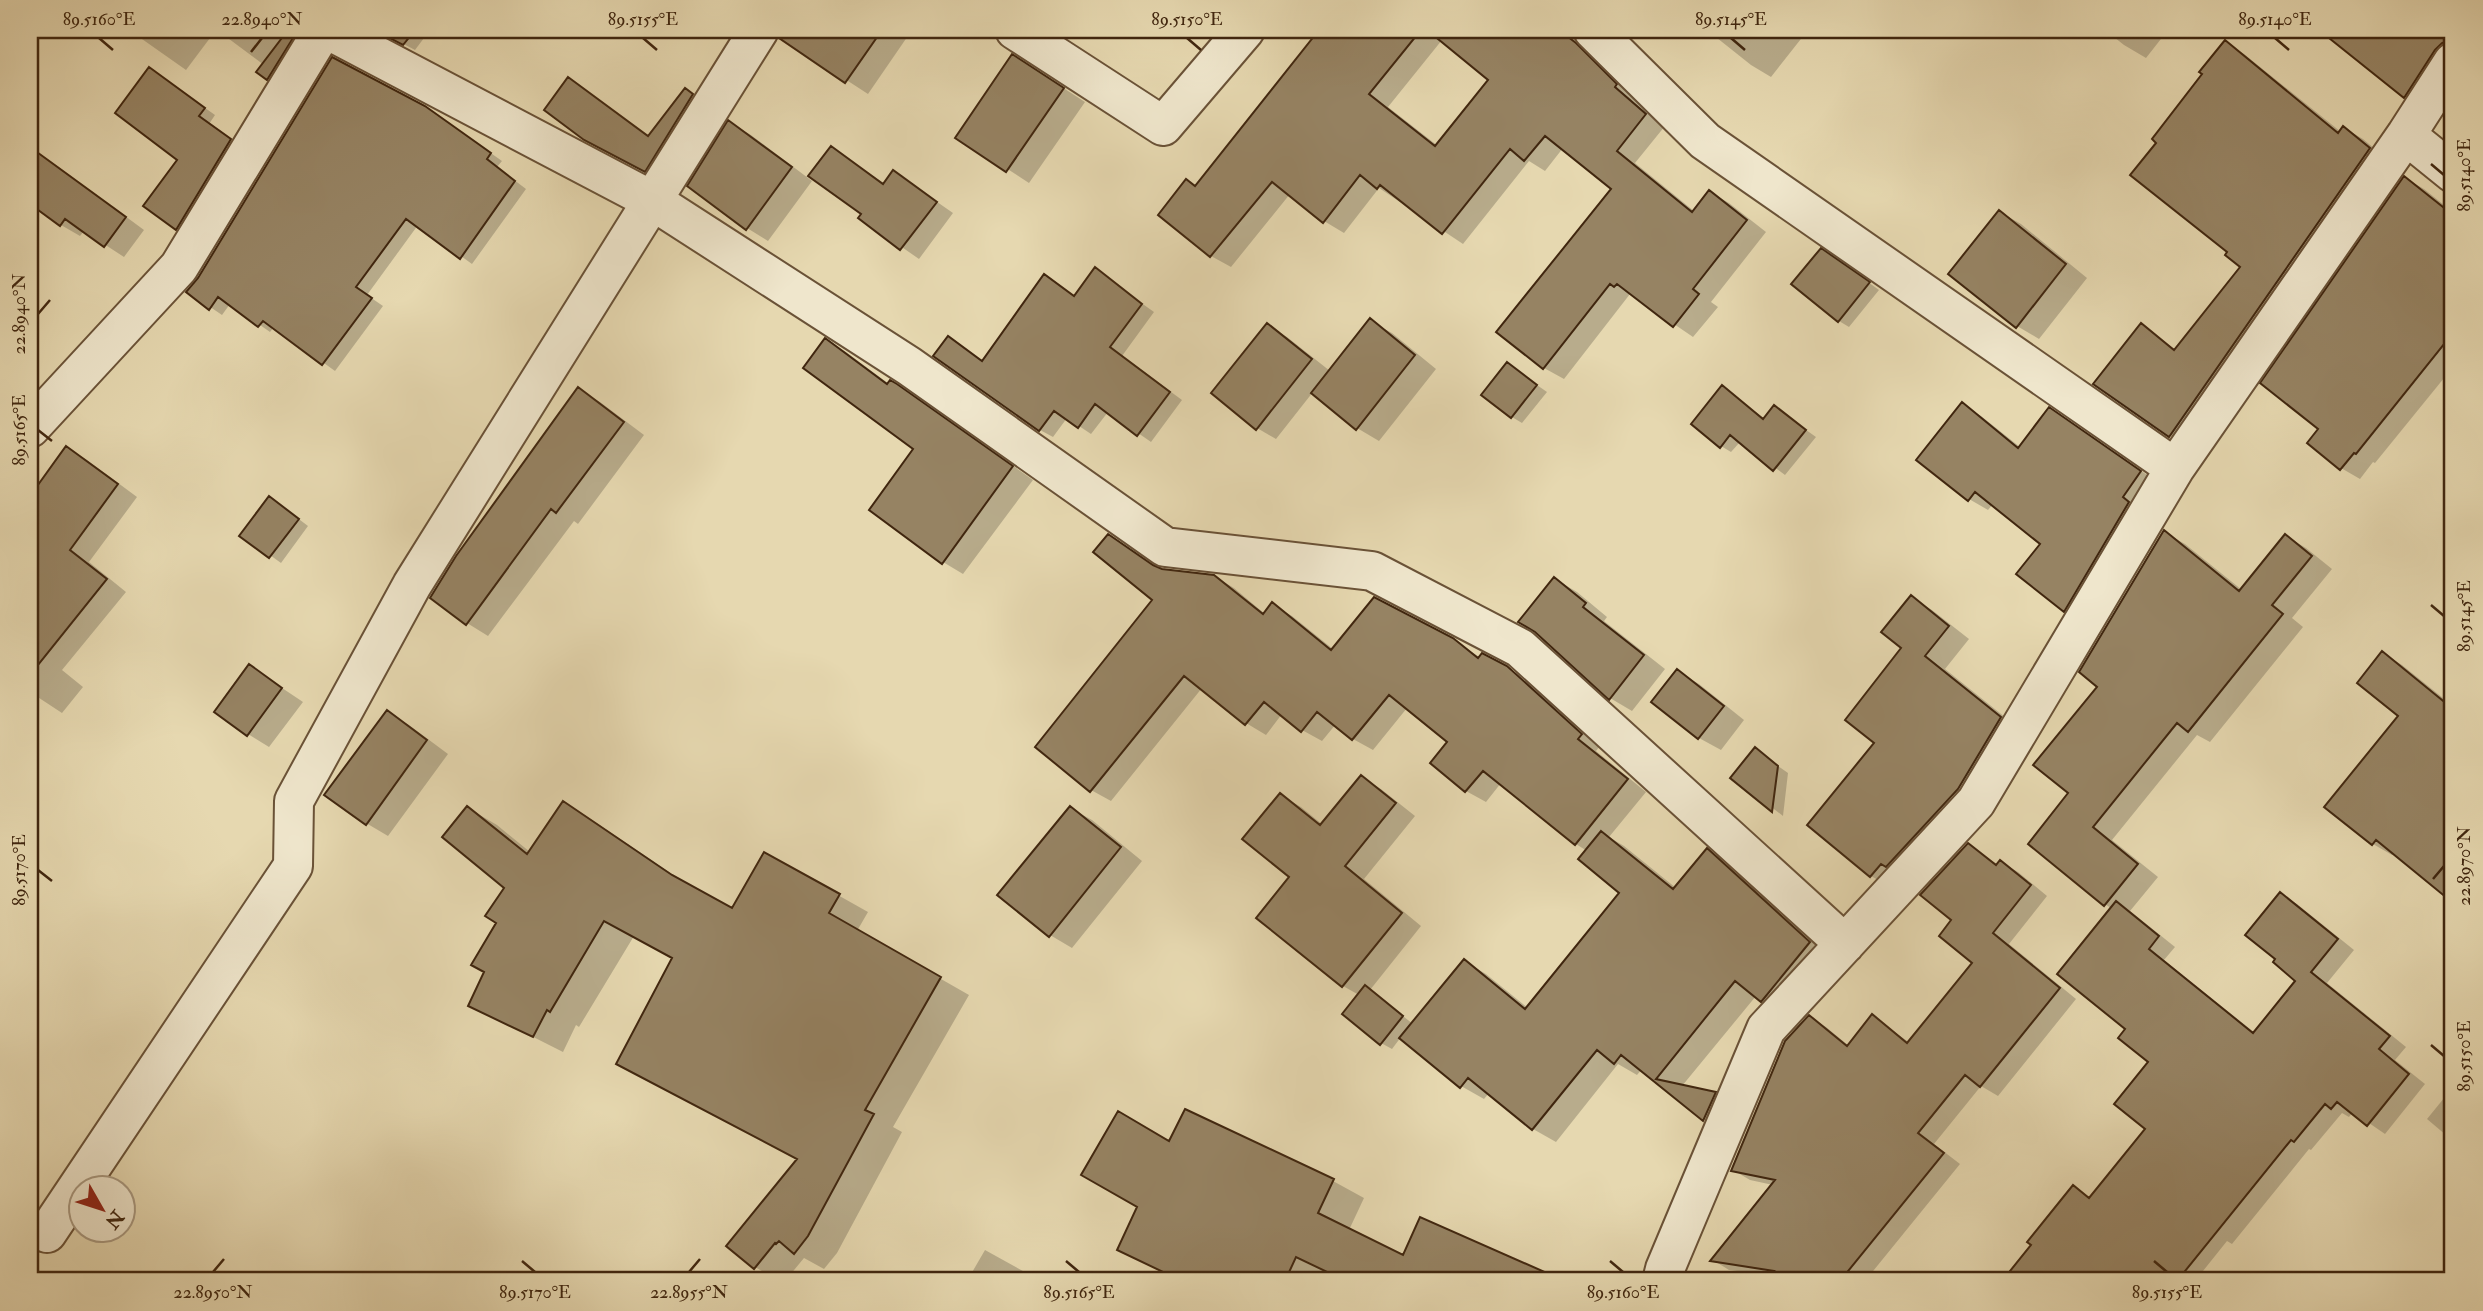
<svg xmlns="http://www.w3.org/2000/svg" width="2483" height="1311" font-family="'IM FELL Double Pica',serif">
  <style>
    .shadow { fill: #0003; fill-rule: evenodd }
    .building { fill: #968363; stroke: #40260f; stroke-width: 2 }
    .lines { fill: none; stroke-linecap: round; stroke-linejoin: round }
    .minor-casing { stroke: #6a5237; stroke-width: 42 }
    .minor { stroke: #efe6cc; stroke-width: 38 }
    .ticks { fill: none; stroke: #40260f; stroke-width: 2.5 }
    .neatline { fill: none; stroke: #40260f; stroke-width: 2.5 }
    .ticks-label { font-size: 18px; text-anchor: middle; fill: #40260f }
  </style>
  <rect width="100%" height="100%" fill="#e6d8b0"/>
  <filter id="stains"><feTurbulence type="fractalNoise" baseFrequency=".00286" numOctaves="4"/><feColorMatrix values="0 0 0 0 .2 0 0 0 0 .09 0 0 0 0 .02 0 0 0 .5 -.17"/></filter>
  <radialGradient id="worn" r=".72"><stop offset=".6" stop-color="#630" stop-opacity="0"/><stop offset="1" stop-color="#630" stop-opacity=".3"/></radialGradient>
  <path class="shadow" d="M 134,30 L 216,30 L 186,70 L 132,32 Z
    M 217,30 L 312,30 L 278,85 L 259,72 L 264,65 Z
    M 377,30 L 430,30 L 415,50 Z
    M 796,30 L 912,30 L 868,94 L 788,42 Z
    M 1322,30 L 1587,30 L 1577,42 L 1596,57 L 1636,97 L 1634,99 L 1665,126 L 1635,163 L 1694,211 L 1710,192 L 1729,203 L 1766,232 L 1711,302 L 1718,307 L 1693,337 L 1630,294 L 1564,379 L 1544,368 L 1613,189 L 1563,148 L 1545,171 L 1529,161 L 1463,244 L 1379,188 L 1344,233 L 1324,221 L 1290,194 L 1231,267 L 1211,256 L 1160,215 L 1187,181 L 1197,187 ZM 1442,40 L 1491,79 L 1438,146 L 1388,107 Z
    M 1707,30 L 1808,30 L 1771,77 L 1751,65 Z
    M 2105,30 L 2168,30 L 2146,58 L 2124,45 Z
    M 2332,30 L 2453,30 L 2453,60 L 2423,107 L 2405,96 L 2328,35 Z
    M 2225,43 L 2244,54 L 2341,132 L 2344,128 L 2363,139 L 2388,160 L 2188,446 L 2170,435 L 2141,326 L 2176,350 L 2242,267 L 2229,252 L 2159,142 Z
    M 1034,69 L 1085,102 L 1029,183 L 958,137 Z
    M 160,76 L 215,115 L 209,124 L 241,147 L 187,235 L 177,229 L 179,159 Z
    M 685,90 L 696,96 L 656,176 L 597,145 L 650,137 Z
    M 437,115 L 502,161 L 497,167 L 526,189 L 472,264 L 418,225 L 367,295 L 383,306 L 335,371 L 274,327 L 270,332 L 230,304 L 222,315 L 188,292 Z
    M 729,122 L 751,135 L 812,181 L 768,241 L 747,228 Z
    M 831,148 L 885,184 L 894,172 L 953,213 L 919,259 L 860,218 L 863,214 Z
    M 30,149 L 49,160 L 144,230 L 124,257 L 84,231 L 80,236 L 61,225 L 30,202 Z
    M 2405,178 L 2424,189 L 2444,205 L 2453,196 L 2453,367 L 2375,463 L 2373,462 L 2360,479 L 2341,468 L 2320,429 Z
    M 2000,212 L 2021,224 L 2087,278 L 2039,339 L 2017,326 Z
    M 1832,256 L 1879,290 L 1849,327 L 1839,321 Z
    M 1095,270 L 1154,312 L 1122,356 L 1182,400 L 1151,442 L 1108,412 L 1091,434 L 1067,418 L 1053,437 L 1040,430 L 961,346 L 983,362 L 1045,277 L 1075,297 Z
    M 1370,321 L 1392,333 L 1436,369 L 1379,441 L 1357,428 L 1313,392 L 1276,439 L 1257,428 L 1268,326 L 1287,337 L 1330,371 Z
    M 826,340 L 846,352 L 889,384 L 891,382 L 918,398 L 1033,480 L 963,574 L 943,562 L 916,449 Z
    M 1507,364 L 1547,392 L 1522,423 L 1512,417 Z
    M 1722,387 L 1765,419 L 1775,408 L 1816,437 L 1785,475 L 1740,442 L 1731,452 L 1721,446 Z
    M 579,390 L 600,402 L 644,435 L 578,524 L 574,521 L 488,636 L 467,623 Z
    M 1962,405 L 1981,416 L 2020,447 L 2050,409 L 2159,483 L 2083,622 L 2065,611 L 2043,544 L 1993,504 L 1988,510 L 1969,499 Z
    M 67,448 L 87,460 L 137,497 L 89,562 L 126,592 L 62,670 L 83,687 L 62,713 L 30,692 L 30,595 L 59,559 L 30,538 L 30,499 Z
    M 279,504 L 308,526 L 281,563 L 242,535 Z
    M 2164,532 L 2185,544 L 2242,590 L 2286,536 L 2306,548 L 2332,569 L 2292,618 L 2303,627 L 2210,742 L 2197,735 L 2112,840 L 2158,877 L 2130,911 L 2175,947 L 2164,960 L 2255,1033 L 2298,980 L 2280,894 L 2297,904 L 2354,950 L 2327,983 L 2406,1047 L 2395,1060 L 2425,1084 L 2385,1134 L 2353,1112 L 2349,1117 L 2342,1113 L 2311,1150 L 2309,1149 L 2232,1244 L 2227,1241 L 2195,1281 L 2005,1281 L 2034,1245 L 2073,1187 L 2091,1198 L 2147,1129 L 2151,1062 L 2128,1028 L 2112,909 L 2105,904 L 2071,793 L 2099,687 Z
    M 1109,536 L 1160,570 L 1214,576 L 1234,588 L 1265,614 L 1273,605 L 1292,616 L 1333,649 L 1452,640 L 1481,658 L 1507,668 L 1527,679 L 1600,746 L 1596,751 L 1646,792 L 1609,837 L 1624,846 L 1676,888 L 1707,850 L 1730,863 L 1832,956 L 1784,1014 L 1756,996 L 1682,1086 L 1715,1094 L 1737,1107 L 1726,1133 L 1704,1120 L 1642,1069 L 1637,1075 L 1618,1064 L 1556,1142 L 1533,1129 L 1489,1093 L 1484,1099 L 1461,1086 L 1401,1037 L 1392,1049 L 1381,1043 L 1359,995 L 1343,986 L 1291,876 L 1280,795 L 1301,807 L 1323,825 L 1361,777 L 1381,789 L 1415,816 L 1364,879 L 1421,926 L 1370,990 L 1413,1024 L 1464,961 L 1486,974 L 1528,1008 L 1621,893 L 1587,851 L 1576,844 L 1501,783 L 1486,802 L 1466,791 L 1432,763 L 1450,742 L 1407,708 L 1373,750 L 1353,739 L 1336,724 L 1322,741 L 1302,730 L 1282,714 L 1266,735 L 1246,723 L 1202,688 L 1111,801 L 1091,790 L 1155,600 Z
    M 1555,579 L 1577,592 L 1607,617 L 1604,621 L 1665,669 L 1632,711 L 1610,698 Z
    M 1912,598 L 1932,610 L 1969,639 L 1945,669 L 2021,730 L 1892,888 L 1871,876 L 1809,825 L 1876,742 L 1904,648 Z
    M 2383,653 L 2402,665 L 2453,706 L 2453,901 L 2394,853 L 2392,855 L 2373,844 L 2400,715 Z
    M 249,666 L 303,702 L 269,747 L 248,734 Z
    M 1677,671 L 1699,684 L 1744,720 L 1721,750 L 1699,738 Z
    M 387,712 L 409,725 L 448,754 L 388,836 L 366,823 Z
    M 1755,750 L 1788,773 L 1783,816 L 1733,777 Z
    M 564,803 L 592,820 L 694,889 L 733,910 L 765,854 L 868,912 L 857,931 L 969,995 L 893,1127 L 902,1132 L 837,1253 L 824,1269 L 804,1258 L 785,1281 L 779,1281 L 755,1267 L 799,1159 L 674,958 L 634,936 L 579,1027 L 576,1025 L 563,1052 L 470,1005 L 486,972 L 506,887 L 468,808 L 497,825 L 530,852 Z
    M 1070,808 L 1092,820 L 1142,861 L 1072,948 L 1050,935 Z
    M 1969,845 L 1998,865 L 2001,862 L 2018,872 L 2047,896 L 2009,944 L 2076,999 L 1998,1096 L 1981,1086 L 1934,1144 L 1960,1164 L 1865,1281 L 1738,1281 L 1746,1272 L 1729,1270 L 1713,1260 L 1773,1185 L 1750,1180 L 1733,1170 L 1809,1017 L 1826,1027 L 1849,1046 L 1873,1017 L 1910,1043 L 1975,963 L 1954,920 Z
    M 2453,1087 L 2453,1141 L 2427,1119 Z
    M 1170,1143 L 1333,1181 L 1364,1198 L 1349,1230 L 1404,1257 L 1534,1269 L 1555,1281 L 1344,1281 L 1328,1273 L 1324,1281 L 1180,1281 L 1119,1249 Z
    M 985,1250 L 1041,1281 L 967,1281 Z"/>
  <path class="building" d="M 288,30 L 298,30 L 267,80 L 256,72 Z
    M 374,30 L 415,30 L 403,45 Z
    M 781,30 L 882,30 L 845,83 L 779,38 Z
    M 1319,30 L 1421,30 L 1369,94 L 1435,146 L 1488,80 L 1427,30 L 1559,30 L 1576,43 L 1617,84 L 1615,87 L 1646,114 L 1617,151 L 1692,212 L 1709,190 L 1747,220 L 1693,289 L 1699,294 L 1673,327 L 1617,284 L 1614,287 L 1610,284 L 1543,369 L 1496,332 L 1611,189 L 1545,136 L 1524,161 L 1510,149 L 1442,234 L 1380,185 L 1377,189 L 1360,175 L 1323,223 L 1272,182 L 1210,257 L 1158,215 L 1186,179 L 1195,186 Z
    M 2319,30 L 2453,30 L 2453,39 L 2442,43 L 2435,50 L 2404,98 Z
    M 2225,40 L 2338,133 L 2343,126 L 2370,148 L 2169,437 L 2093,384 L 2141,323 L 2174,350 L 2240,267 L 2225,255 L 2227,252 L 2130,175 L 2156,143 L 2152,139 L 2202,74 L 2199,72 Z
    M 1012,54 L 1064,88 L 1006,172 L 955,138 Z
    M 332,57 L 425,106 L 491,153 L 487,159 L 515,181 L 460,259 L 406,219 L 356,287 L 372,298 L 322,365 L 263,321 L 258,327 L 218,297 L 209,310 L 186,292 L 198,278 Z
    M 149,67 L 205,108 L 199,116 L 231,139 L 176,230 L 143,206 L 177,160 L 115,113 Z
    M 568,77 L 648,136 L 685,88 L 693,94 L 645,172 L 584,140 L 544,110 Z
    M 728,120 L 792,167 L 746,230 L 687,186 Z
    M 831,146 L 883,184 L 893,170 L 937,202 L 900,250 L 858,218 L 861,214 L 808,176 Z
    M 30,147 L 126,217 L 104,247 L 65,219 L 60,226 L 30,204 Z
    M 2404,176 L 2453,215 L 2453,333 L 2356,454 L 2354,453 L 2340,470 L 2307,443 L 2318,429 L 2260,383 Z
    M 1999,210 L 2066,264 L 2016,328 L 1948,274 Z
    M 1821,248 L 1870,282 L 1838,322 L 1791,284 Z
    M 1095,267 L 1142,304 L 1110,347 L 1170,392 L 1137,436 L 1095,404 L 1078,428 L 1054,411 L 1039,431 L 933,356 L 948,336 L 982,361 L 1044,274 L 1074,296 Z
    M 1370,318 L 1415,355 L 1356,430 L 1311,393 Z
    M 1267,323 L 1312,359 L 1256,430 L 1211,393 Z
    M 825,338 L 887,384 L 890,380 L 897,384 L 1013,466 L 942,564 L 869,510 L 913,449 L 803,368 Z
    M 1507,362 L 1537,385 L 1511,418 L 1481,395 Z
    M 1722,385 L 1763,419 L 1774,405 L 1806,430 L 1773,471 L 1730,435 L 1720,448 L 1691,424 Z
    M 578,387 L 624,422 L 556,513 L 551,509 L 466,625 L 430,598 L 456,556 Z
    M 1962,402 L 2018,448 L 2049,407 L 2141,471 L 2123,497 L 2129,502 L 2064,612 L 2016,574 L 2040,544 L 1975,492 L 1968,501 L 1916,460 Z
    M 66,446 L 118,484 L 70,550 L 107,579 L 30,675 L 30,496 Z
    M 269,496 L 299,519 L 269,558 L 239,536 Z
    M 2164,530 L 2239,591 L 2285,534 L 2312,556 L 2272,605 L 2283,614 L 2188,732 L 2177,723 L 2093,827 L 2138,864 L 2104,906 L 2028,844 L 2068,793 L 2033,765 L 2097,687 L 2079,672 Z
    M 1108,534 L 1153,565 L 1162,569 L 1214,575 L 1263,614 L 1272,602 L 1331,650 L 1374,597 L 1453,638 L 1478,658 L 1482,653 L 1507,666 L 1582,734 L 1578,739 L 1628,779 L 1575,845 L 1483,771 L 1465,792 L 1430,763 L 1447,742 L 1389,695 L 1352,740 L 1317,712 L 1301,732 L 1264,702 L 1245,725 L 1184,676 L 1090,792 L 1035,747 L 1152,600 L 1093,552 Z
    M 1554,577 L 1586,603 L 1583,607 L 1644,655 L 1609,700 L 1535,632 L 1518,622 Z
    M 1911,595 L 1949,626 L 1925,656 L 2001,717 L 1958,789 L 1886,867 L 1881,864 L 1870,877 L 1807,825 L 1874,743 L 1845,720 L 1901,648 L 1881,632 Z
    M 2382,651 L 2453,709 L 2453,903 L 2376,840 L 2372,845 L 2324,807 L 2398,716 L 2357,683 Z
    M 249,664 L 282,688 L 247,736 L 214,712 Z
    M 1677,669 L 1724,706 L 1698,739 L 1651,702 Z
    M 387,710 L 427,740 L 366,825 L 324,795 Z
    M 1755,747 L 1778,766 L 1772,812 L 1730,778 Z
    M 1361,775 L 1396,803 L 1345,866 L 1402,913 L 1342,987 L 1256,918 L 1289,877 L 1242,839 L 1280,793 L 1320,825 Z
    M 563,801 L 672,875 L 732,908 L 764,852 L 840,894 L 829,913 L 941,977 L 865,1110 L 874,1114 L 808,1236 L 794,1254 L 779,1241 L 776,1244 L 775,1243 L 754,1269 L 726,1246 L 797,1159 L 616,1064 L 672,958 L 604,921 L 550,1012 L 547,1010 L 533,1037 L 468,1006 L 484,972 L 471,965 L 496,923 L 485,916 L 504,888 L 442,837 L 467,806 L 527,854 Z
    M 1070,806 L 1121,847 L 1049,937 L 997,895 Z
    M 1601,831 L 1673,889 L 1707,848 L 1810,942 L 1761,1002 L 1735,981 L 1656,1079 L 1716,1092 L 1703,1121 L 1621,1055 L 1614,1064 L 1597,1050 L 1532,1130 L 1468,1078 L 1460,1088 L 1399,1038 L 1464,959 L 1525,1009 L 1619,893 L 1578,859 Z
    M 1968,843 L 1996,865 L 2000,860 L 2031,885 L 1993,933 L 2060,988 L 1980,1087 L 1965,1075 L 1918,1133 L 1944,1153 L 1840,1281 L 1766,1281 L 1774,1271 L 1710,1261 L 1775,1180 L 1731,1171 L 1785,1041 L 1809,1015 L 1847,1046 L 1872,1014 L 1907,1043 L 1972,963 L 1939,936 L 1951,920 L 1920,895 Z
    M 2280,892 L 2338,939 L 2311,972 L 2390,1036 L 2379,1049 L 2409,1074 L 2367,1126 L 2337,1102 L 2331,1109 L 2325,1104 L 2294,1142 L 2291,1140 L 2177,1281 L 2002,1281 L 2031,1245 L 2027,1242 L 2073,1185 L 2089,1198 L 2145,1129 L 2114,1104 L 2148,1062 L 2118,1038 L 2125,1029 L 2057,974 L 2116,901 L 2159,936 L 2149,949 L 2253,1033 L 2295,981 L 2273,962 L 2275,959 L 2245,935 Z
    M 1365,985 L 1403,1016 L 1380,1045 L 1342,1014 Z
    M 1185,1109 L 1334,1179 L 1318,1213 L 1403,1255 L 1420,1217 L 1565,1281 L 1346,1281 L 1296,1257 L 1285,1281 L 1182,1281 L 1117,1250 L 1137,1207 L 1081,1175 L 1118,1111 L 1169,1141 Z"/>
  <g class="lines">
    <g class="minor-casing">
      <path id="minor" d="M 328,30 L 653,201 L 909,366 L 1165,547 L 1372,571 L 1520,648 L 1845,944
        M 1015,30 L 1163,126 L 1245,30
        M 1593,30 L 1705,141 L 2175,468
        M 2406,135 L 2453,173
        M 30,428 L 179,267 L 323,30
        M 47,1233 L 293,866 L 294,801 L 412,585 L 759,30
        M 1662,1281 L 1665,1269 L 1766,1029 L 1976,802 L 2175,468 L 2406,135 L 2453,62"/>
    </g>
    <use href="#minor" class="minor"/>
  </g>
  <path class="ticks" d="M 99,38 L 113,50M 643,38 L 657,50M 1187,38 L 1201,50M 1731,38 L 1745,50M 2275,38 L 2289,50M 251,52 L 262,38M 2431,164 L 2444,175M 38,314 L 50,300M 38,430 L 52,441M 2431,605 L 2444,616M 38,870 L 52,881M 2433,879 L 2444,866M 2431,1045 L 2444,1056M 522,1261 L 535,1272M 1066,1261 L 1079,1272M 1610,1261 L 1623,1272M 2154,1261 L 2167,1272M 213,1272 L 224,1259M 689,1272 L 700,1259"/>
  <rect width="2483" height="1311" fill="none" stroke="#e6d8b0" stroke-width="77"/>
  <g transform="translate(102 1209) rotate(129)"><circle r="33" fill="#efe6cc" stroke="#a99980" stroke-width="2"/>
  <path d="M0-5L12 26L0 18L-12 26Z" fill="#8f2418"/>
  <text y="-10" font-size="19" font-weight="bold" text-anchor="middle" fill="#40260f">N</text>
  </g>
  <rect x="38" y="38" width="2406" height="1234" class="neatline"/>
  <g class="ticks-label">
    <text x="99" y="25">89.5160°E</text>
    <text x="262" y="25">22.8940°N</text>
    <text x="643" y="25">89.5155°E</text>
    <text x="1187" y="25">89.5150°E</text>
    <text x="1731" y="25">89.5145°E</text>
    <text x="2275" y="25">89.5140°E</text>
    <text transform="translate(2464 175) rotate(-90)" y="6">89.5140°E</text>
    <text transform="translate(19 314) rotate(-90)" y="6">22.8940°N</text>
    <text transform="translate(19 430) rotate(-90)" y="6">89.5165°E</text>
    <text transform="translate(2464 616) rotate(-90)" y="6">89.5145°E</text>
    <text transform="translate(2464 866) rotate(-90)" y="6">22.8970°N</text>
    <text transform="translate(19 870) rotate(-90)" y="6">89.5170°E</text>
    <text transform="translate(2464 1056) rotate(-90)" y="6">89.5150°E</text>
    <text x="213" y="1298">22.8950°N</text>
    <text x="535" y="1298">89.5170°E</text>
    <text x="689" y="1298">22.8955°N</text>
    <text x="1079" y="1298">89.5165°E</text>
    <text x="1623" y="1298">89.5160°E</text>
    <text x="2167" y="1298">89.5155°E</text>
  </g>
  <rect width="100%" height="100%" filter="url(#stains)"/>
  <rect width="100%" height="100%" fill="url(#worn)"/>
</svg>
